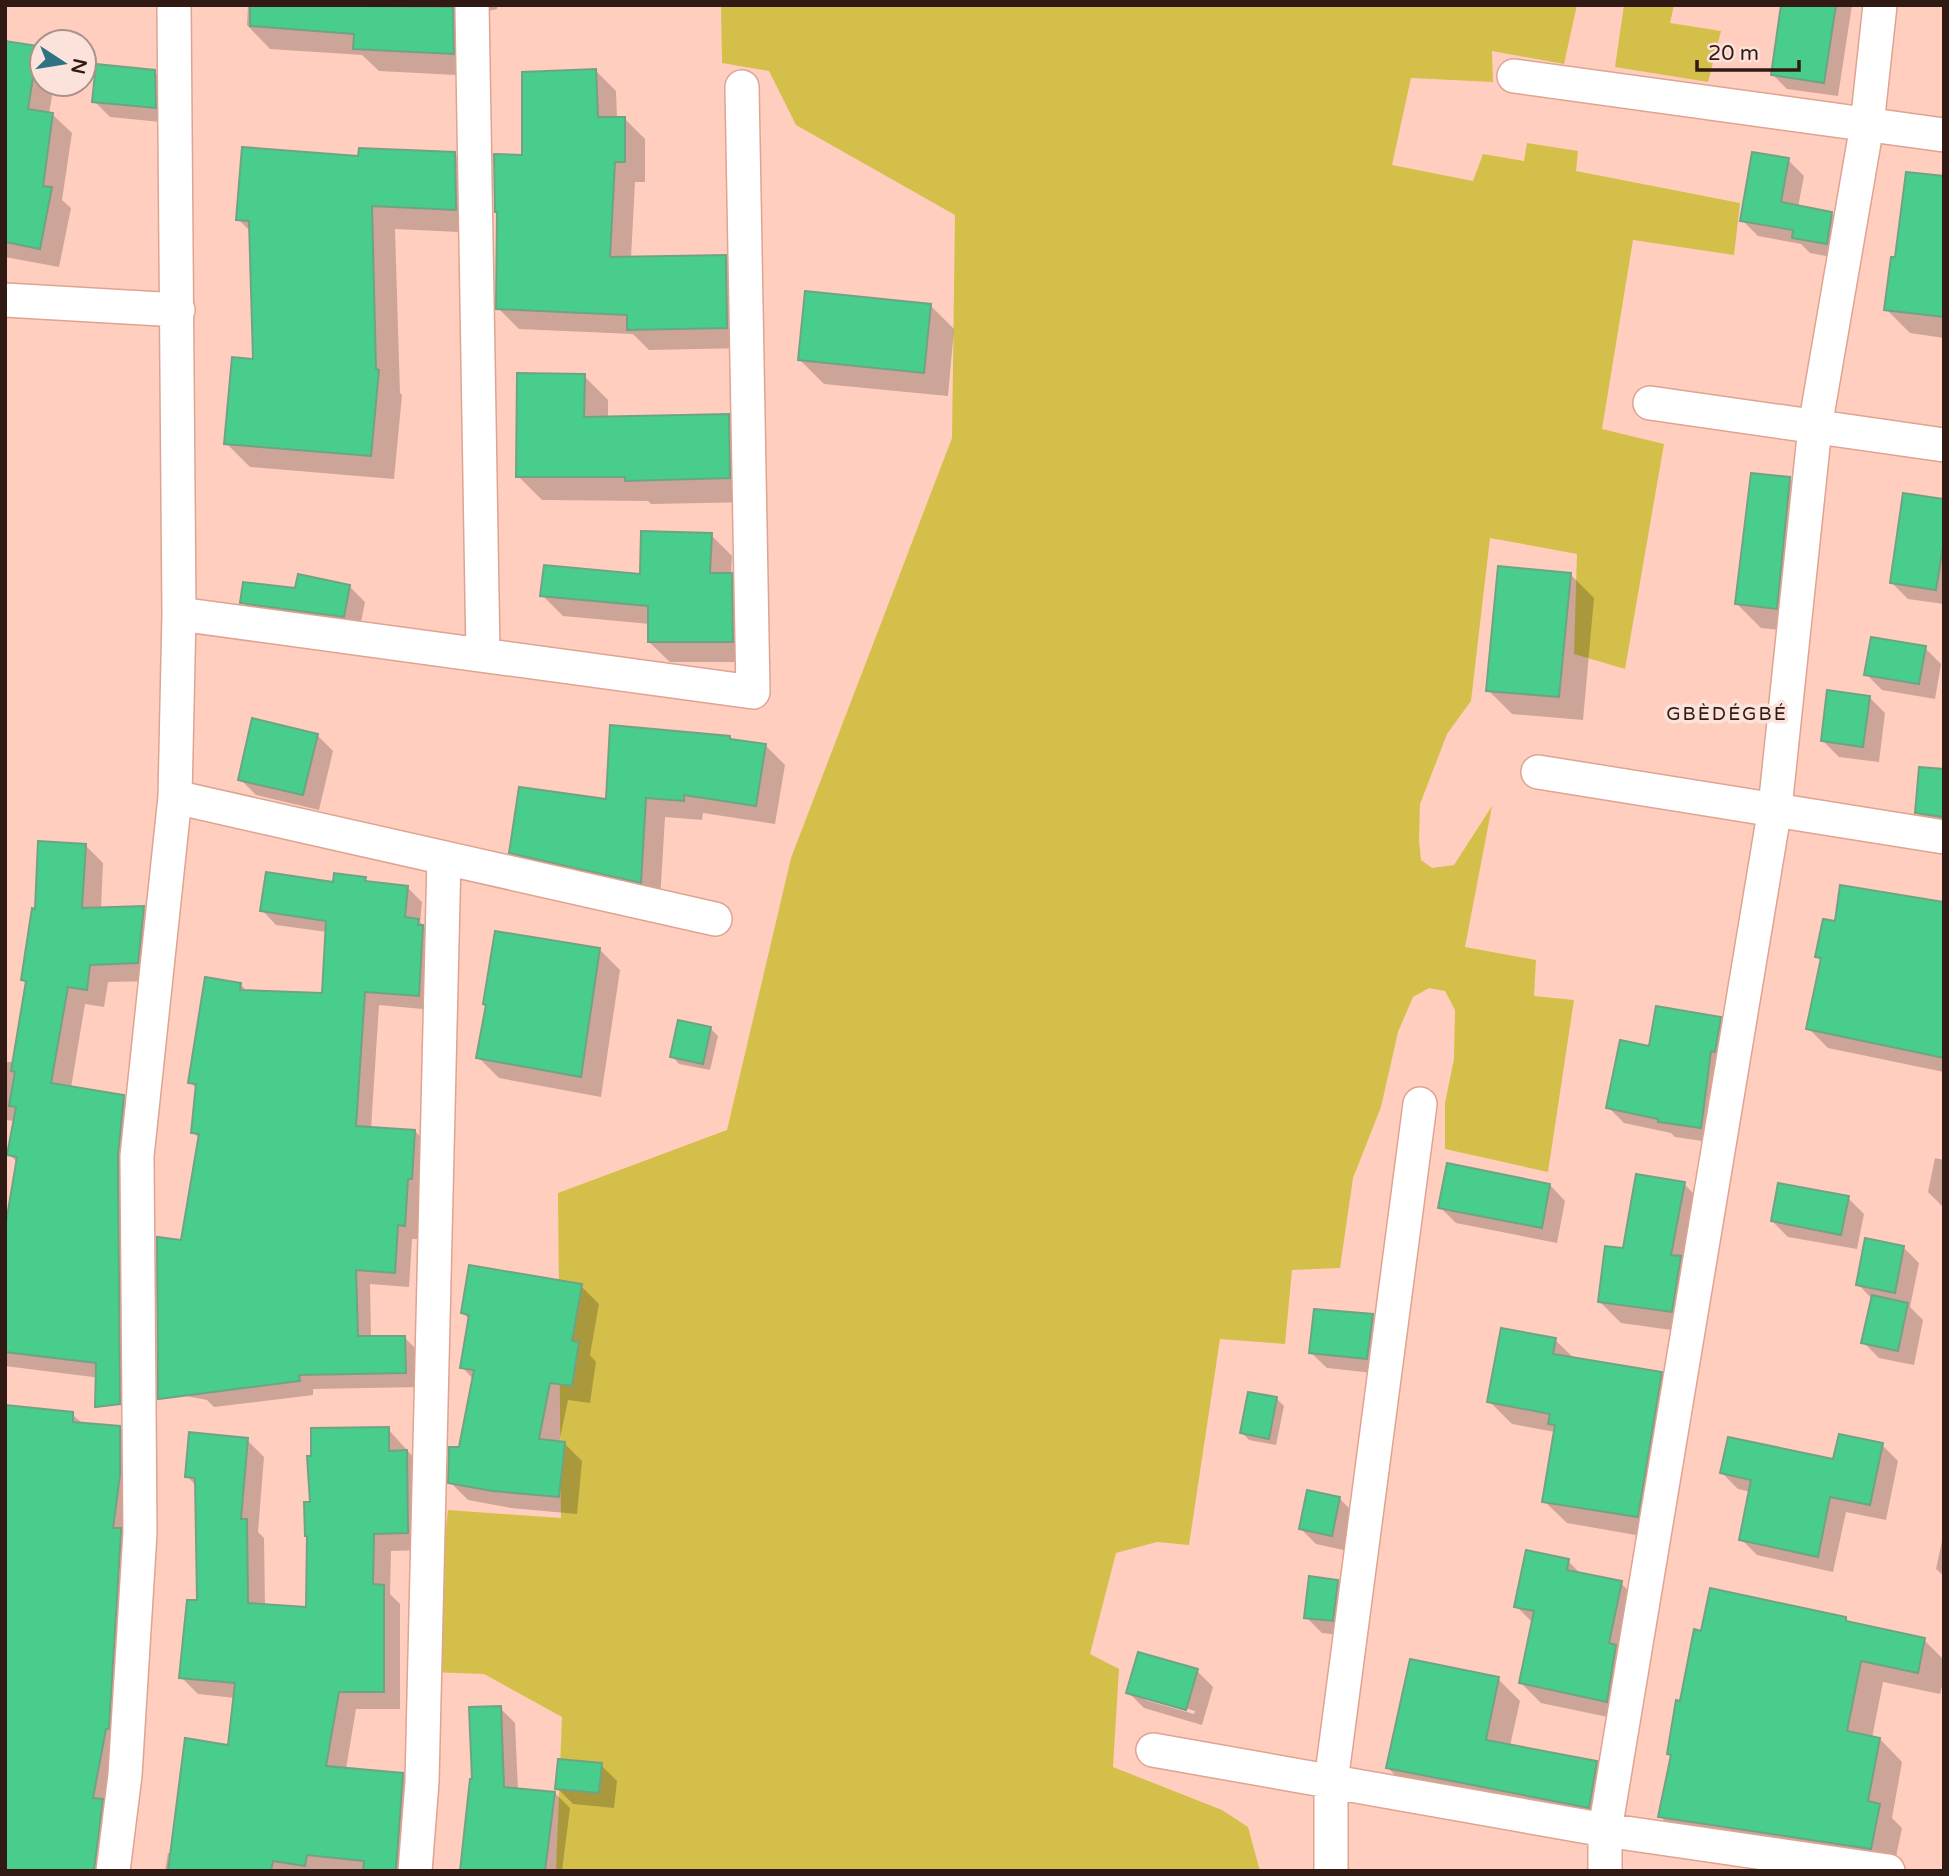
<svg xmlns="http://www.w3.org/2000/svg" width="1949" height="1876" font-family="'Varela Round',sans-serif">
  <style>
    .green { fill: #d5bf4b }
    .shadow { fill: #0003; fill-rule: evenodd }
    .building { fill: #48cd8c; stroke: #6ea485; stroke-width: 2 }
    .lines { fill: none; stroke-linecap: round; stroke-linejoin: round }
    .street-casing { stroke: #dea491; stroke-width: 36 }
    .street { stroke: #fff; stroke-width: 33 }
    .labels { text-anchor: middle; stroke-width: 7; stroke-linejoin: round; paint-order: stroke }
    .neighbourhood-label { font-size: 19px; letter-spacing: 2px; fill: #301a13; stroke: #fbe2da }
  </style>
  <rect width="100%" height="100%" fill="#ffcebf"/>
  <path class="green" d="M 721,5 L 1577,5 L 1564,64 L 1492,51 L 1493,82 L 1411,78 L 1392,165 L 1473,181 L 1483,154 L 1524,161 L 1527,143 L 1578,151 L 1576,171 L 1740,203 L 1734,255 L 1633,240 L 1602,429 L 1664,444 L 1625,669 L 1574,654 L 1577,554 L 1490,538 L 1471,701 L 1447,734 L 1420,804 L 1419,840 L 1421,860 L 1432,868 L 1454,865 L 1492,806 L 1465,947 L 1536,960 L 1534,996 L 1574,1000 L 1548,1172 L 1445,1149 L 1445,1103 L 1454,1059 L 1455,1010 L 1445,991 L 1429,988 L 1413,997 L 1398,1032 L 1381,1107 L 1353,1178 L 1340,1268 L 1292,1270 L 1285,1344 L 1220,1339 L 1189,1545 L 1157,1542 L 1116,1553 L 1090,1654 L 1119,1669 L 1113,1767 L 1222,1810 L 1248,1827 L 1260,1871 L 556,1871 L 562,1717 L 484,1674 L 429,1672 L 448,1510 L 561,1518 L 558,1193 L 727,1130 L 791,858 L 952,438 L 955,215 L 796,125 L 769,71 L 722,63 Z
    M 1624,5 L 1674,5 L 1670,23 L 1721,31 L 1708,82 L 1615,67 Z"/>
  <path class="shadow" d="M 248,5 L 497,5 L 497,9 L 485,12 L 476,76 L 379,71 L 362,55 L 270,49 L 247,25 Z
    M 1783,5 L 1852,5 L 1838,96 L 1787,89 L 1772,74 Z
    M 5,43 L 37,48 L 42,53 L 42,84 L 54,84 L 49,114 L 52,114 L 72,133 L 62,200 L 71,208 L 59,267 L 5,257 Z
    M 596,71 L 616,91 L 617,119 L 624,118 L 645,139 L 645,182 L 635,182 L 631,258 L 725,256 L 746,277 L 747,348 L 649,350 L 633,334 L 519,329 L 498,308 L 524,157 Z
    M 154,72 L 170,88 L 171,123 L 110,117 L 94,101 Z
    M 454,154 L 479,178 L 480,233 L 395,229 L 400,393 L 402,395 L 394,479 L 250,467 L 226,443 L 255,360 L 251,232 L 238,219 L 360,158 Z
    M 1788,160 L 1804,176 L 1798,207 L 1832,214 L 1848,229 L 1842,259 L 1810,253 L 1801,244 L 1758,236 L 1742,220 Z
    M 1944,178 L 1944,338 L 1910,333 L 1886,309 L 1897,259 Z
    M 930,305 L 954,329 L 948,396 L 824,384 L 800,360 Z
    M 584,376 L 608,400 L 608,418 L 728,416 L 752,440 L 753,502 L 651,504 L 648,501 L 542,500 L 518,476 Z
    M 1790,479 L 1814,503 L 1800,632 L 1761,628 L 1737,604 Z
    M 1944,501 L 1944,604 L 1908,599 L 1892,583 Z
    M 711,535 L 732,556 L 731,575 L 752,595 L 753,662 L 670,662 L 649,642 L 650,624 L 563,616 L 542,595 L 641,576 Z
    M 1570,574 L 1594,598 L 1583,720 L 1512,714 L 1488,690 Z
    M 349,586 L 365,602 L 359,632 L 258,618 L 242,602 L 296,590 Z
    M 1925,648 L 1941,664 L 1935,699 L 1882,690 L 1866,674 Z
    M 1869,697 L 1885,713 L 1879,762 L 1839,757 L 1823,741 Z
    M 317,735 L 333,751 L 319,810 L 256,795 L 240,779 Z
    M 729,738 L 732,741 L 766,746 L 785,765 L 775,824 L 703,813 L 702,820 L 665,817 L 660,901 L 531,871 L 511,852 Z
    M 1944,771 L 1944,830 L 1933,828 L 1917,812 Z
    M 85,845 L 103,863 L 101,909 L 143,908 L 161,926 L 155,981 L 108,982 L 104,1007 L 85,1004 L 71,1088 L 123,1097 L 141,1114 L 137,1390 L 116,1386 L 109,1379 L 5,1366 L 5,1221 L 6,1218 L 9,1218 L 18,1163 L 9,1154 L 15,1121 L 5,1120 L 5,1062 L 14,1062 L 27,984 L 23,979 L 36,911 Z
    M 365,879 L 370,883 L 407,887 L 422,902 L 420,922 L 433,935 L 433,1010 L 379,1005 L 371,1129 L 415,1131 L 429,1146 L 419,1239 L 412,1239 L 409,1287 L 370,1284 L 371,1338 L 404,1337 L 419,1352 L 420,1387 L 313,1389 L 313,1395 L 214,1407 L 207,1400 L 175,1394 L 183,1242 L 200,1139 L 193,1132 L 197,1089 L 190,1082 L 240,984 L 248,992 L 324,995 L 327,932 L 276,925 L 262,910 L 335,884 Z
    M 1944,904 L 1944,1072 L 1828,1048 L 1808,1028 L 1822,962 L 1817,957 L 1836,923 Z
    M 599,949 L 620,970 L 601,1097 L 499,1078 L 478,1057 Z
    M 1720,1019 L 1736,1035 L 1716,1143 L 1675,1137 L 1671,1133 L 1624,1123 L 1608,1107 L 1651,1048 Z
    M 710,1028 L 718,1036 L 710,1070 L 679,1064 L 672,1056 Z
    M 1935,1158 L 1944,1160 L 1944,1208 L 1928,1192 Z
    M 1684,1184 L 1706,1206 L 1693,1333 L 1621,1323 L 1599,1301 L 1624,1250 Z
    M 1550,1185 L 1565,1201 L 1557,1243 L 1456,1223 L 1440,1207 Z
    M 1848,1198 L 1864,1214 L 1857,1249 L 1788,1237 L 1772,1221 Z
    M 1903,1247 L 1919,1263 L 1910,1307 L 1923,1320 L 1914,1365 L 1879,1358 L 1863,1342 L 1872,1299 L 1858,1284 Z
    M 581,1286 L 599,1304 L 590,1355 L 596,1362 L 590,1403 L 568,1400 L 559,1443 L 564,1443 L 582,1461 L 577,1514 L 511,1508 L 468,1500 L 450,1482 L 461,1448 L 474,1380 L 462,1367 L 470,1320 L 463,1313 Z
    M 1372,1316 L 1388,1332 L 1383,1374 L 1327,1368 L 1311,1353 Z
    M 1555,1340 L 1575,1359 L 1661,1374 L 1683,1396 L 1659,1539 L 1567,1523 L 1544,1501 L 1555,1432 L 1512,1424 L 1489,1401 Z
    M 1277,1399 L 1284,1406 L 1276,1445 L 1249,1440 L 1242,1433 Z
    M 72,1414 L 83,1424 L 119,1428 L 141,1449 L 117,1871 L 5,1871 Z
    M 388,1429 L 424,1469 L 425,1550 L 391,1551 L 390,1594 L 400,1604 L 400,1709 L 356,1709 L 346,1769 L 402,1774 L 420,1792 L 414,1871 L 165,1871 L 168,1853 L 172,1854 L 230,1747 L 235,1698 L 198,1694 L 181,1677 L 199,1602 L 197,1487 L 187,1476 L 247,1440 L 264,1457 L 258,1532 L 264,1538 L 265,1606 L 308,1609 L 311,1504 Z
    M 1882,1445 L 1898,1461 L 1886,1520 L 1846,1512 L 1833,1572 L 1757,1555 L 1741,1539 L 1751,1492 L 1738,1489 L 1722,1473 L 1835,1461 Z
    M 1308,1492 L 1340,1499 L 1356,1515 L 1348,1551 L 1316,1544 L 1300,1528 Z
    M 1944,1532 L 1944,1576 L 1936,1569 Z
    M 1568,1561 L 1582,1575 L 1621,1583 L 1641,1603 L 1627,1721 L 1541,1703 L 1521,1683 L 1533,1623 L 1516,1606 Z
    M 1337,1581 L 1353,1597 L 1348,1636 L 1322,1633 L 1306,1617 Z
    M 1846,1619 L 1851,1625 L 1924,1640 L 1944,1660 L 1944,1678 L 1940,1694 L 1883,1682 L 1872,1738 L 1880,1739 L 1902,1762 L 1892,1818 L 1902,1828 L 1893,1871 L 1682,1839 L 1660,1816 L 1672,1757 L 1669,1753 L 1702,1633 Z
    M 1197,1671 L 1213,1687 L 1202,1725 L 1144,1708 L 1128,1692 ZM 1145,1696 L 1195,1711 L 1194,1714 L 1145,1700 Z
    M 1498,1679 L 1520,1701 L 1510,1746 L 1596,1762 L 1618,1784 L 1611,1828 L 1410,1790 L 1388,1768 Z
    M 500,1708 L 515,1723 L 518,1790 L 555,1793 L 570,1808 L 562,1871 L 462,1871 L 474,1781 Z
    M 601,1765 L 617,1781 L 614,1808 L 573,1804 L 557,1788 Z"/>
  <path class="building" d="M 250,5 L 453,7 L 454,54 L 353,49 L 354,34 L 250,26 Z
    M 1781,5 L 1836,5 L 1824,83 L 1771,75 Z
    M 5,41 L 38,46 L 28,109 L 53,113 L 43,186 L 52,187 L 40,249 L 5,242 Z
    M 96,64 L 155,70 L 156,108 L 92,102 Z
    M 596,69 L 598,117 L 625,117 L 625,162 L 615,162 L 610,257 L 726,255 L 727,328 L 627,330 L 627,315 L 496,309 L 497,212 L 495,212 L 494,154 L 522,155 L 522,72 Z
    M 242,147 L 358,156 L 359,148 L 455,152 L 456,210 L 372,206 L 376,369 L 379,370 L 371,456 L 224,444 L 232,357 L 253,359 L 249,221 L 236,220 Z
    M 1752,152 L 1789,158 L 1781,202 L 1832,212 L 1827,244 L 1792,238 L 1793,230 L 1740,221 Z
    M 1906,172 L 1944,176 L 1944,317 L 1884,310 L 1891,257 L 1895,257 Z
    M 805,291 L 931,304 L 924,373 L 798,360 Z
    M 517,373 L 585,374 L 584,417 L 729,414 L 730,478 L 625,481 L 625,477 L 516,477 Z
    M 1751,473 L 1790,477 L 1777,609 L 1735,604 Z
    M 1903,493 L 1944,499 L 1944,540 L 1936,590 L 1890,583 Z
    M 641,531 L 712,533 L 710,573 L 732,573 L 733,642 L 648,642 L 648,606 L 540,596 L 544,565 L 640,574 Z
    M 1498,566 L 1571,573 L 1559,697 L 1486,691 Z
    M 298,574 L 350,585 L 344,617 L 240,603 L 243,582 L 295,588 Z
    M 1871,637 L 1926,646 L 1919,684 L 1864,675 Z
    M 1827,690 L 1870,696 L 1863,747 L 1821,741 Z
    M 252,718 L 318,734 L 303,795 L 238,780 Z
    M 610,725 L 730,736 L 730,739 L 766,744 L 756,806 L 684,795 L 684,801 L 646,798 L 641,883 L 509,853 L 519,787 L 606,799 Z
    M 1919,767 L 1944,769 L 1944,817 L 1915,813 Z
    M 38,841 L 86,844 L 82,908 L 144,906 L 138,963 L 90,965 L 87,990 L 68,987 L 51,1083 L 124,1095 L 118,1156 L 120,1404 L 95,1407 L 96,1363 L 5,1352 L 5,1229 L 17,1157 L 7,1155 L 16,1107 L 9,1106 L 15,1072 L 11,1071 L 26,981 L 21,980 L 32,908 L 35,909 Z
    M 266,872 L 333,882 L 334,873 L 366,877 L 365,881 L 408,886 L 405,917 L 419,919 L 418,925 L 423,925 L 419,996 L 365,992 L 356,1126 L 415,1130 L 412,1179 L 408,1179 L 405,1226 L 398,1225 L 395,1273 L 356,1270 L 358,1336 L 405,1336 L 406,1373 L 299,1375 L 300,1381 L 158,1399 L 157,1237 L 181,1240 L 199,1134 L 191,1133 L 196,1084 L 188,1083 L 205,977 L 241,983 L 240,990 L 322,993 L 326,921 L 260,911 Z
    M 1840,885 L 1944,902 L 1944,1058 L 1806,1029 L 1821,958 L 1815,957 L 1823,919 L 1835,921 Z
    M 495,931 L 600,948 L 581,1077 L 476,1058 L 486,1005 L 483,1004 Z
    M 1656,1006 L 1721,1017 L 1715,1052 L 1711,1051 L 1701,1128 L 1658,1122 L 1658,1119 L 1606,1108 L 1620,1040 L 1649,1046 Z
    M 678,1020 L 711,1027 L 703,1064 L 670,1057 Z
    M 1447,1163 L 1550,1184 L 1542,1228 L 1438,1208 Z
    M 1636,1174 L 1685,1182 L 1671,1255 L 1681,1256 L 1672,1312 L 1598,1302 L 1605,1246 L 1623,1248 Z
    M 1778,1183 L 1849,1196 L 1841,1235 L 1771,1221 Z
    M 1865,1238 L 1904,1246 L 1895,1293 L 1856,1285 Z
    M 469,1265 L 582,1284 L 572,1341 L 579,1342 L 572,1386 L 550,1383 L 539,1439 L 565,1442 L 559,1497 L 492,1491 L 448,1483 L 449,1447 L 459,1447 L 474,1370 L 460,1368 L 469,1315 L 461,1313 Z
    M 1872,1295 L 1908,1303 L 1898,1351 L 1861,1343 Z
    M 1314,1309 L 1373,1314 L 1367,1359 L 1309,1353 Z
    M 1501,1328 L 1556,1338 L 1553,1354 L 1662,1372 L 1638,1517 L 1542,1502 L 1555,1425 L 1548,1424 L 1550,1414 L 1487,1402 Z
    M 1248,1392 L 1277,1397 L 1269,1439 L 1240,1433 Z
    M 5,1405 L 73,1412 L 73,1422 L 120,1426 L 120,1475 L 113,1528 L 121,1528 L 121,1532 L 109,1729 L 106,1729 L 93,1798 L 103,1799 L 94,1871 L 5,1871 Z
    M 389,1427 L 389,1451 L 407,1450 L 408,1533 L 374,1534 L 373,1584 L 384,1585 L 384,1692 L 339,1692 L 326,1766 L 403,1773 L 396,1871 L 363,1871 L 364,1861 L 307,1855 L 305,1866 L 273,1861 L 271,1871 L 168,1871 L 185,1738 L 228,1745 L 235,1683 L 179,1678 L 187,1600 L 197,1600 L 195,1478 L 185,1477 L 189,1432 L 248,1438 L 241,1519 L 247,1519 L 248,1603 L 306,1607 L 307,1536 L 305,1536 L 304,1502 L 310,1502 L 307,1456 L 311,1456 L 311,1428 Z
    M 1839,1434 L 1883,1443 L 1870,1505 L 1830,1497 L 1818,1557 L 1739,1540 L 1751,1480 L 1720,1473 L 1728,1437 L 1833,1459 Z
    M 1307,1490 L 1340,1497 L 1332,1536 L 1299,1529 Z
    M 1526,1550 L 1569,1559 L 1567,1570 L 1622,1581 L 1609,1643 L 1616,1645 L 1607,1702 L 1519,1683 L 1534,1611 L 1514,1607 Z
    M 1309,1576 L 1338,1580 L 1333,1621 L 1304,1618 Z
    M 1710,1588 L 1846,1617 L 1846,1621 L 1925,1638 L 1918,1673 L 1861,1661 L 1847,1731 L 1880,1738 L 1868,1801 L 1880,1804 L 1871,1849 L 1658,1817 L 1671,1755 L 1667,1754 L 1676,1700 L 1680,1701 L 1694,1629 L 1701,1631 Z
    M 1138,1652 L 1198,1669 L 1186,1710 L 1126,1693 Z
    M 1410,1659 L 1499,1677 L 1486,1740 L 1597,1761 L 1589,1808 L 1386,1768 Z
    M 501,1706 L 504,1787 L 555,1792 L 545,1871 L 460,1871 L 470,1779 L 472,1779 L 469,1707 Z
    M 558,1759 L 602,1763 L 599,1793 L 555,1789 Z"/>
  <g class="lines">
    <g class="street-casing">
      <path id="street" d="M 472,5 L 483,655
        M 1514,76 L 1944,135
        M 5,300 L 178,310
        M 1650,403 L 1944,445
        M 179,614 L 753,692 L 742,87
        M 1538,772 L 1944,837
        M 175,797 L 715,919
        M 1153,1750 L 1605,1830 L 1888,1871
        M 113,1871 L 125,1775 L 140,1533 L 137,1156 L 175,797 L 179,614 L 174,5
        M 415,1871 L 422,1782 L 444,858
        M 1331,1871 L 1331,1782 L 1420,1104
        M 1605,1871 L 1605,1830 L 1775,808 L 1815,427 L 1867,125 L 1880,5"/>
    </g>
    <use href="#street" class="street"/>
  </g>
  <g class="labels">
    <g class="neighbourhood-label">
      <text x="1727" y="720">GBÈDÉGBÉ</text>
    </g>
  </g>
  <rect width="1949" height="1876" fill="none" stroke="#301a13" stroke-width="14"/>
  <g transform="translate(63 63) rotate(102)"><circle r="33" fill="#fbe2da" stroke="#aa928a" stroke-width="2"/>
  <path d="M0-5L12 26L0 18L-12 26Z" fill="#2f7283"/>
  <text y="-10" font-size="19" font-weight="bold" text-anchor="middle" fill="#301a13">N</text>
  </g>
  <path d="M1697 60v10h102v-10" fill="none" stroke="#301a13" stroke-width="3.5"/>
  <text x="1708" y="60" font-size="21" fill="#301a13" stroke="#fbe2da" stroke-width="5" paint-order="stroke">20 m</text>
</svg>
